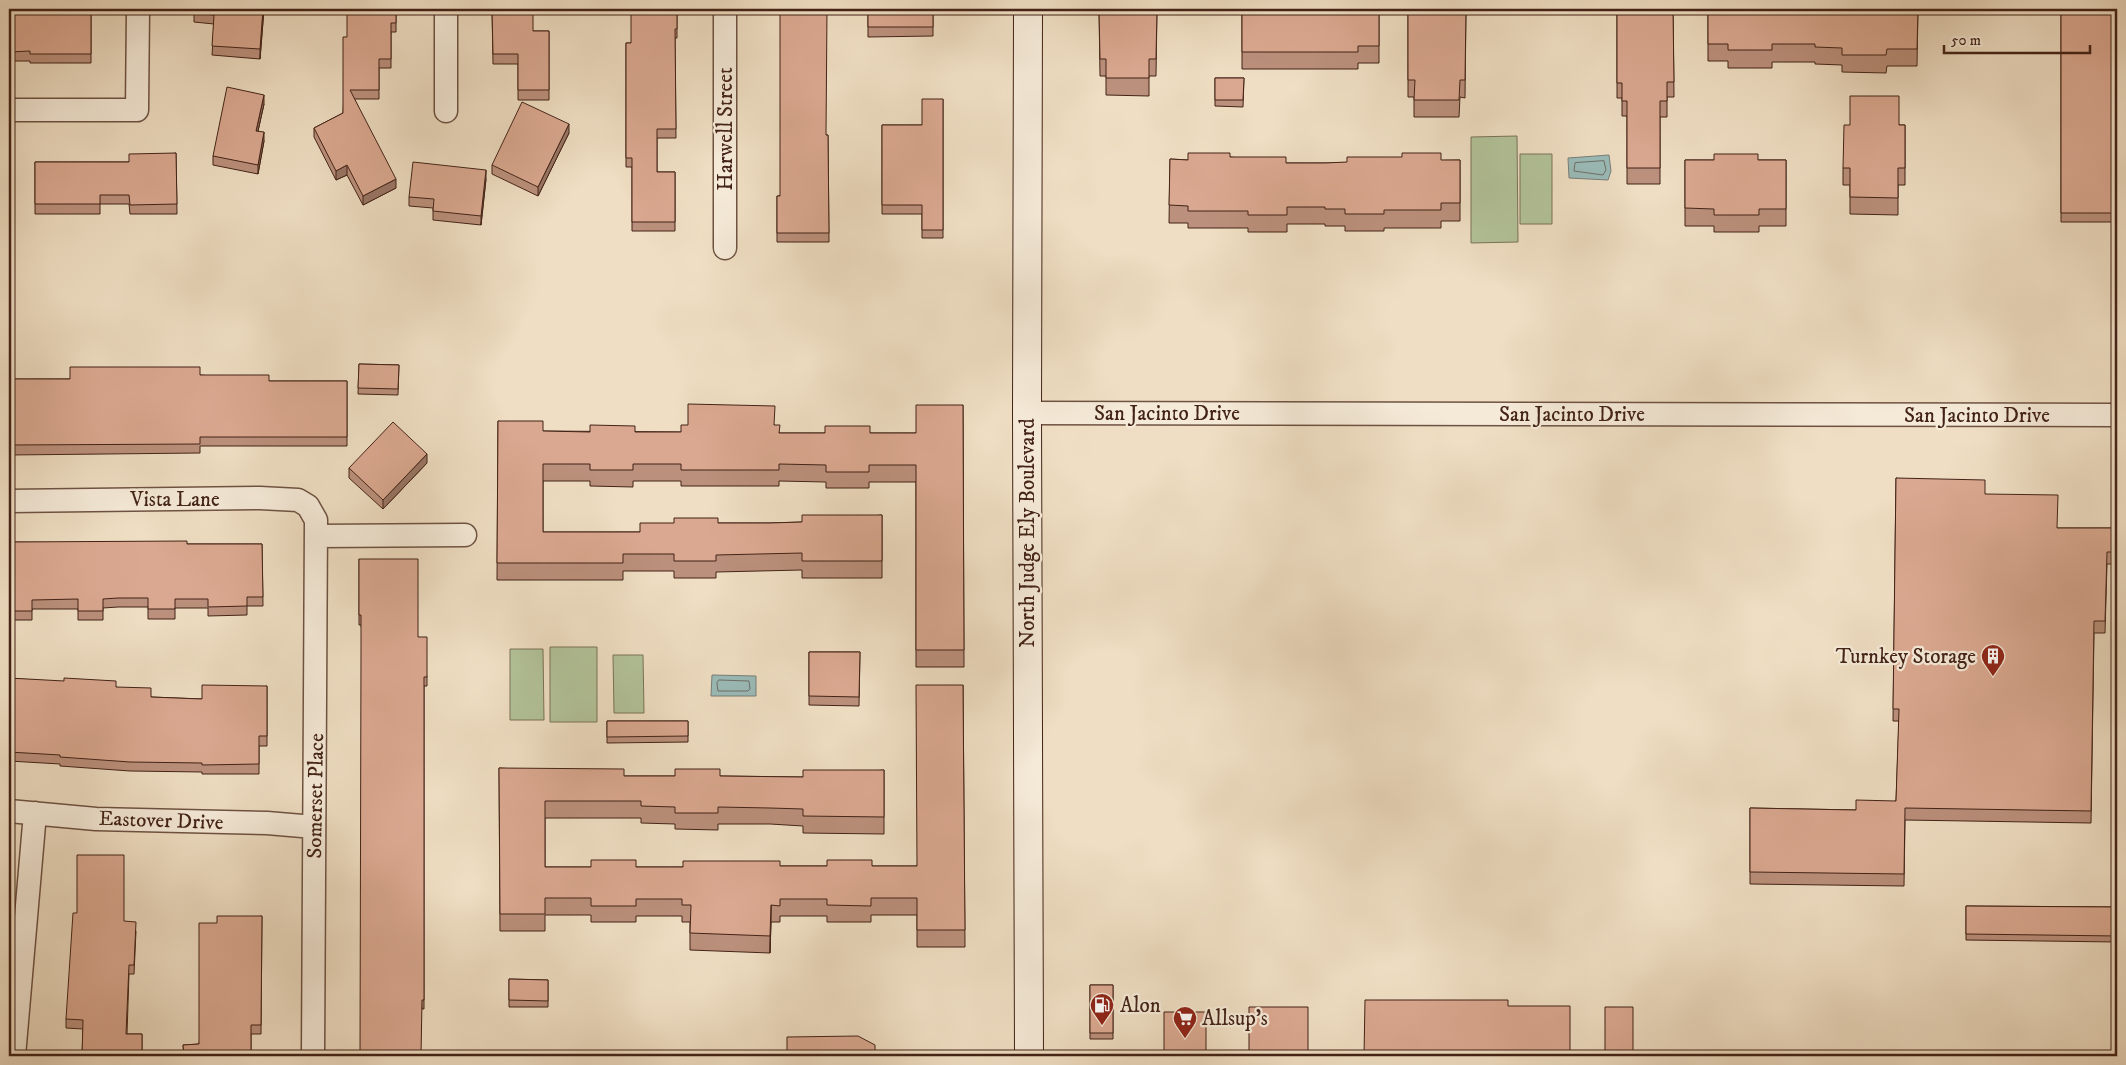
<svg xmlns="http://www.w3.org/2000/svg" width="2126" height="1065" font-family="'IM FELL DW Pica',serif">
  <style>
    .green { fill: #b2c299; stroke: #7a7258 }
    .water { fill: #9abbb8; stroke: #777e78 }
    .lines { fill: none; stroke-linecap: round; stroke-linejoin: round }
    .shore { stroke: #6e6f68; stroke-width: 1 }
    .street-casing { stroke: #6e5242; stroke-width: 25 }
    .secondary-casing { stroke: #432317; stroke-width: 30 }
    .street { stroke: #f5ead8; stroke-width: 22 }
    .secondary { stroke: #f5ead8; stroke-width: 28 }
    .wall { fill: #bb907c; stroke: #432317 }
    .shaded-wall { fill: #997665; stroke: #432317 }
    .building { fill: #daa890; stroke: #432317 }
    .labels { text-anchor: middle; stroke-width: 4.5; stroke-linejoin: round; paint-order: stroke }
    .street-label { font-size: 21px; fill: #432317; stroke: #f5ead8 }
    .poi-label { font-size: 21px; fill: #432317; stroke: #f5ead8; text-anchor: start }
  </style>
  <rect width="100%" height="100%" fill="#efdec3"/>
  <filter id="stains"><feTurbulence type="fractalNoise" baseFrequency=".004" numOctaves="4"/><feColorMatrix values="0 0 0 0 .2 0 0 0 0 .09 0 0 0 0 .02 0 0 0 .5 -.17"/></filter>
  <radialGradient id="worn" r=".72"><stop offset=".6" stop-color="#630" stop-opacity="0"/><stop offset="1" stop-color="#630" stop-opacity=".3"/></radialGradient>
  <path class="green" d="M 1517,136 L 1518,242 L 1471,243 L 1471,137 Z
    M 1520,154 L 1552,154 L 1552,224 L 1520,224 Z
    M 550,647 L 597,647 L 597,722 L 550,722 Z
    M 510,649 L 543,649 L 544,720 L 510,720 Z
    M 613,655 L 643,655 L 644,713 L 614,713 Z"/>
  <path class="water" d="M 1609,155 L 1611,171 L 1608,180 L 1569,178 L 1568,158 Z
    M 712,675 L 756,676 L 756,696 L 711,696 Z"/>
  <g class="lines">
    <path class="shore" d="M 1604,161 L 1606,170 L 1603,175 L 1574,171 L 1575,163 Z
      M 719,680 L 749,681 L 750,689 L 748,691 L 718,691 L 717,683 Z"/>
    <g class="street-casing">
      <path id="street" d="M 9,110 L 137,110 L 138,9
        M 446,111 L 446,9
        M 725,248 L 725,9
        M 1027,413 L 2117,415
        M 9,501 L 260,498 L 298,500 L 308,506 L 316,520 L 313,1056
        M 318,536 L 465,535
        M 9,811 L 96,819 L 267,823 L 314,827
        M 14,1056 L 35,813"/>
    </g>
    <g class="secondary-casing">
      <path id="secondary" d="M 1028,9 L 1027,413 L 1029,1056"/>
    </g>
    <use href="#street" class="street"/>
    <use href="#secondary" class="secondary"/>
  </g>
  <path class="wall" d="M 9,9 L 91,9 L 91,63 L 30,63 L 30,61 L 9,61 Z
    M 194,9 L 264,9 L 260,59 L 212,55 L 214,24 L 194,22 Z
    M 396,9 L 396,32 L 391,32 L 391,68 L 379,68 L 379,99 L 354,99 L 396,188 L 363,205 L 347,175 L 336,180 L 314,137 L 314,128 L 343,113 L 347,37 Z
    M 492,9 L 533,31 L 549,31 L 549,100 L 518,100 L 518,64 L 493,64 Z
    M 677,9 L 677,38 L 675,38 L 676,138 L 657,138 L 657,172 L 675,172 L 675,231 L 632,231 L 632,167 L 626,167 L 626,43 L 631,43 Z
    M 868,9 L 933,9 L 933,36 L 868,37 Z
    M 1099,9 L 1157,9 L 1156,76 L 1149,76 L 1149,96 L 1106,95 L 1106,76 L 1100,76 Z
    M 1242,9 L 1379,9 L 1379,63 L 1358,63 L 1358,69 L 1242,69 Z
    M 1408,9 L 1466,9 L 1465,98 L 1460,97 L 1459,117 L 1414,117 L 1414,97 L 1408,97 Z
    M 1617,9 L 1673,9 L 1674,97 L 1667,97 L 1667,117 L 1660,117 L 1660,184 L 1627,184 L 1627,116 L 1622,116 L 1622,98 L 1617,98 Z
    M 1708,9 L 1918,9 L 1917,66 L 1887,66 L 1886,73 L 1842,72 L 1842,65 L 1815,64 L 1815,62 L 1772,62 L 1772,68 L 1728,68 L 1728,61 L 1708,61 Z
    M 2061,9 L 2117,9 L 2117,222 L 2061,222 Z
    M 1215,78 L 1244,78 L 1243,107 L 1215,106 Z
    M 943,99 L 943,238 L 922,238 L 922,214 L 882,214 L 882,125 L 922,125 Z
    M 264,104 L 258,131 L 264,141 L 258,174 L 213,165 L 213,156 Z
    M 1899,125 L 1905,125 L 1905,185 L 1898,185 L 1898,215 L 1850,214 L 1850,185 L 1843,185 L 1843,168 Z
    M 569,133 L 538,196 L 492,174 L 492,165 Z
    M 826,135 L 828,135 L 829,242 L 777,242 L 777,196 L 780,196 Z
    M 176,153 L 177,214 L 130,214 L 129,204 L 100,204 L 100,214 L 35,214 L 35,162 L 129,162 Z
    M 1230,157 L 1286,163 L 1325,163 L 1460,160 L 1460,221 L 1441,221 L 1441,228 L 1384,228 L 1384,231 L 1345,231 L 1345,226 L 1325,226 L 1325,224 L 1287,224 L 1287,232 L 1248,232 L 1248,228 L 1188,228 L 1188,223 L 1169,223 L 1170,159 L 1188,160 Z
    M 1685,160 L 1786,160 L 1786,226 L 1759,226 L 1759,232 L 1714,232 L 1714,226 L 1685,226 Z
    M 486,179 L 481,225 L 433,220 L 433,208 L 409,206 L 409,197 Z
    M 359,364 L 399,365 L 398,395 L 358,394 Z
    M 200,375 L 269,381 L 347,381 L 347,446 L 200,446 L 200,453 L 9,455 L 9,379 L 70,379 Z
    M 963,405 L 964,667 L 916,667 L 916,482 L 869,482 L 869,488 L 826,488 L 826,482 L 779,481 L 779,486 L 681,486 L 681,481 L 633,481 L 633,487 L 590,486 L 590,481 L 543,481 L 543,532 L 640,532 L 718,523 L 769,523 L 802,522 L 882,515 L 882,578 L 802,578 L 802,570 L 716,572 L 716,578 L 674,578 L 674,571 L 623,571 L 623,580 L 497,580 L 498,421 L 543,431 L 681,432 L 775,425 L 779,433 L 916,433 Z
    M 427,463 L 383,509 L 349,478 L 349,468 Z
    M 1896,478 L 1985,494 L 2057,528 L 2117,528 L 2117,564 L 2107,564 L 2105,633 L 2094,633 L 2091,823 L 1905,820 L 1904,886 L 1750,884 L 1750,808 L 1856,810 L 1896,801 L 1899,721 L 1893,721 Z
    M 9,542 L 187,544 L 262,544 L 263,606 L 247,606 L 247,615 L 208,616 L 208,608 L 175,608 L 175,619 L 148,619 L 148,607 L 118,607 L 103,608 L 103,620 L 78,620 L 78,609 L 32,609 L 32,620 L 9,620 Z
    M 359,559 L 418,637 L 427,677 L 427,686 L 424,686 L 424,1009 L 422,1009 L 361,625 L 359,625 Z
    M 809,652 L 860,652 L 859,706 L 809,705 Z
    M 9,678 L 116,687 L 151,697 L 202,699 L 267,686 L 267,746 L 259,746 L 259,774 L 202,774 L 202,772 L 130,771 L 60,766 L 60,764 L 9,761 Z
    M 963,685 L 965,947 L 917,947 L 917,915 L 871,915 L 871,922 L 827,922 L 827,916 L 780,916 L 780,922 L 771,922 L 770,953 L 690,950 L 690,922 L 682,922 L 682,916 L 636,916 L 636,922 L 591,922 L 591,915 L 545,915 L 545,931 L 500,931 L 499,768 L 624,776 L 720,776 L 803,777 L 884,770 L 884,834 L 803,833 L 803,826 L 770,824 L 718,824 L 718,830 L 675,829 L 675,824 L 641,823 L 641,818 L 545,818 L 545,867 L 683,867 L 780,866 L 917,866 Z
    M 607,721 L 688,721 L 688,742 L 607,743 Z
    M 1966,906 L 2117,907 L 2117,942 L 1966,940 Z
    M 262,916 L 261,1034 L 251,1034 L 251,1056 L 184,1056 L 183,1045 L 199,1044 L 217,923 Z
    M 124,921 L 136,931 L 134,974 L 129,974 L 127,1034 L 142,1034 L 142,1056 L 82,1056 L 83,1029 L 66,1028 L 66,1019 Z
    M 509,979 L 548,980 L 548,1007 L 509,1007 Z
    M 1090,985 L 1113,985 L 1113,1039 L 1090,1039 Z"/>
  <path class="shaded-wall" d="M 263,9 L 264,9 L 260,59 L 260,49 Z
    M 264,95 L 264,104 L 256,140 L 256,131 Z
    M 569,124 L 569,133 L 538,196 L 538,187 Z
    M 264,132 L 264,141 L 258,174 L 258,165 Z
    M 347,165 L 347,175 L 336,180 L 336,171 Z
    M 486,170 L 486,179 L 481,225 L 481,216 Z
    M 396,179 L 396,188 L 363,205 L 363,196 Z
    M 427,454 L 427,463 L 383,509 L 383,500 Z
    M 771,905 L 771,922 L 770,953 L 770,936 Z"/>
  <path class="building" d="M 9,9 L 91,9 L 91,54 L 30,54 L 30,51 L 9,52 Z
    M 194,9 L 263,9 L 260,49 L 212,46 L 214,15 L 194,13 Z
    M 347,9 L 396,9 L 396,23 L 391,23 L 391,59 L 379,59 L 379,90 L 350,90 L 396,179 L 363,196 L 347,165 L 336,171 L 314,128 L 343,113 L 343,37 L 347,37 Z
    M 492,9 L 533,9 L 533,31 L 549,31 L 549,90 L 518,90 L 518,54 L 493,54 Z
    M 631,9 L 677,9 L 677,29 L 675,29 L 676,129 L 657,129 L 657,172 L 675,172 L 675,222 L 632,222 L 632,158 L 626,158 L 626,43 L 631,43 Z
    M 780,9 L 827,9 L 826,135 L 828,135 L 829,233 L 777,233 L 777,196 L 780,196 Z
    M 868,9 L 933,9 L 933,27 L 868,27 Z
    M 1099,9 L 1157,9 L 1156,59 L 1149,59 L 1149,78 L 1106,78 L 1106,59 L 1100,59 Z
    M 1242,9 L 1379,9 L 1379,46 L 1358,46 L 1358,52 L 1242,52 Z
    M 1408,9 L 1466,9 L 1465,80 L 1460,80 L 1459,100 L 1414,100 L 1415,80 L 1408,80 Z
    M 1617,9 L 1673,9 L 1674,82 L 1667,82 L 1667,101 L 1660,101 L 1660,168 L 1627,168 L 1627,101 L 1622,101 L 1622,83 L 1617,83 Z
    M 1708,9 L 1918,9 L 1917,49 L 1887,49 L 1886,55 L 1842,55 L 1842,48 L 1815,47 L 1815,44 L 1772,44 L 1772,50 L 1728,50 L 1728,44 L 1708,44 Z
    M 2061,9 L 2117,9 L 2117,213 L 2061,213 Z
    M 1215,78 L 1244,78 L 1243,100 L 1215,100 Z
    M 227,87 L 264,95 L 256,131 L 264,132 L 258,165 L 213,156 Z
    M 1850,96 L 1899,96 L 1899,125 L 1905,125 L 1905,168 L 1898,168 L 1898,198 L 1850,197 L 1850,168 L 1843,168 L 1844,125 L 1850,125 Z
    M 922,99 L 943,99 L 943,230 L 922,230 L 922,205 L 882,205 L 882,125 L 922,125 Z
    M 522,102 L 569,124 L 538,187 L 492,165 Z
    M 176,153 L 177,204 L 130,205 L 129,195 L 100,195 L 100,204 L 35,204 L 35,162 L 129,162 L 129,154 Z
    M 1188,153 L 1230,153 L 1230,157 L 1286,157 L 1286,163 L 1325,163 L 1347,162 L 1347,157 L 1402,157 L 1402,153 L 1441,153 L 1441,160 L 1460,160 L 1460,203 L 1441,203 L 1441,210 L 1384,210 L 1384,214 L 1345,214 L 1345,209 L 1325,209 L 1325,207 L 1287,207 L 1287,215 L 1248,215 L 1248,211 L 1188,211 L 1188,206 L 1169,205 L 1170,159 L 1188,160 Z
    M 1714,154 L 1758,154 L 1758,160 L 1786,160 L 1786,209 L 1759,209 L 1759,215 L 1714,215 L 1714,209 L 1685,208 L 1685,160 L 1714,160 Z
    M 413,162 L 486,170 L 481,216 L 433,211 L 434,199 L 409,197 Z
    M 359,364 L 399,365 L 398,389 L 358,388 Z
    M 70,367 L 200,367 L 200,375 L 269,375 L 269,381 L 347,381 L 347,437 L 200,437 L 200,444 L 9,445 L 9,379 L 70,379 Z
    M 688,404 L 775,406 L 774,425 L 780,425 L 779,433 L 825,433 L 825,426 L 870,426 L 870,433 L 916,433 L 916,405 L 963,405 L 964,650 L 916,650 L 916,465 L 869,465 L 869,472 L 826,472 L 826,465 L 779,464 L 779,470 L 681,470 L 681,464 L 633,464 L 633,470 L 590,470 L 590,464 L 543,464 L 543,532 L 640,532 L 640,523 L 674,523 L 674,518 L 718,518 L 718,523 L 769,523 L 802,522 L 802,515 L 882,515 L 882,561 L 802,561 L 802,553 L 716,555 L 716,561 L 674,561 L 674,554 L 623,554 L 623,563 L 497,563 L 498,421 L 543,421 L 543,431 L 590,432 L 590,425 L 635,426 L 635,432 L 681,432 L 681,425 L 688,425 Z
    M 393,422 L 427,454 L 383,500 L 349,468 Z
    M 1896,478 L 1985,480 L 1985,494 L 2058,495 L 2057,528 L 2117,528 L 2117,552 L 2107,552 L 2105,621 L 2094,621 L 2091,811 L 1905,808 L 1904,874 L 1750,872 L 1750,808 L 1856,810 L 1856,800 L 1896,801 L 1899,709 L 1893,709 Z
    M 187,541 L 187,544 L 262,544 L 263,597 L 247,597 L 247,606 L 208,607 L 208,599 L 175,599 L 175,609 L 148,609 L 148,598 L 118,598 L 103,599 L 103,611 L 78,611 L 78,599 L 32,600 L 32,611 L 9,611 L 9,542 Z
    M 359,559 L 418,559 L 418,637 L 427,637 L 427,677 L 424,677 L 424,1000 L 422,1000 L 421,1056 L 360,1056 L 361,650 L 361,615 L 359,615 Z
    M 809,652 L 860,652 L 859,697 L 809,696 Z
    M 9,678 L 64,681 L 64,678 L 116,681 L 116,687 L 151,688 L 151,697 L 202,699 L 202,685 L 267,686 L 267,736 L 259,736 L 259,764 L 202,765 L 202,763 L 130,762 L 60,757 L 60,755 L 9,752 Z
    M 916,685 L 963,685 L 965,930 L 917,930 L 917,898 L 871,898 L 871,906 L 827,905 L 827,899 L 780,899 L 780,906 L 771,905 L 770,936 L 690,933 L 691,905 L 682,905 L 682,899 L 636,899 L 636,906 L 591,906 L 591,898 L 545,898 L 545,914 L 500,914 L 499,768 L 624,769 L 624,776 L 675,776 L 675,769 L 720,769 L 720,776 L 803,777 L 803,770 L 884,770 L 884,817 L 803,816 L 803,809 L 770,808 L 718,807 L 718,813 L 675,813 L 675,807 L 641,806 L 641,801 L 545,801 L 545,867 L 591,867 L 591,860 L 636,860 L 636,867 L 683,867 L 683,861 L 780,861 L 780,866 L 827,866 L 827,860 L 872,860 L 872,866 L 917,866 Z
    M 607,721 L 688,721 L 688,736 L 607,737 Z
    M 77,855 L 124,855 L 124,921 L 136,922 L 134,965 L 129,965 L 126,1034 L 142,1034 L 142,1056 L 82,1056 L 83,1020 L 66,1019 L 73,913 L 77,913 Z
    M 1966,906 L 2117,907 L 2117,936 L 1966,934 Z
    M 217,916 L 262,916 L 261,1025 L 251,1025 L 251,1056 L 184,1056 L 183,1045 L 199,1044 L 199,923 L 217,923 Z
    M 509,979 L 548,980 L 548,1001 L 509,1000 Z
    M 1090,985 L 1113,985 L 1113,1033 L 1090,1033 Z
    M 1365,1000 L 1508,1000 L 1508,1006 L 1570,1006 L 1570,1056 L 1364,1056 Z
    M 1249,1007 L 1308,1007 L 1308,1056 L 1249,1056 Z
    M 1605,1007 L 1633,1007 L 1633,1056 L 1605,1056 Z
    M 1164,1012 L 1206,1012 L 1206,1056 L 1164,1056 Z
    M 858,1036 L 875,1045 L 875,1056 L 787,1056 L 787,1037 Z"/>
  <defs>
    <g id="building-pin" transform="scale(1.25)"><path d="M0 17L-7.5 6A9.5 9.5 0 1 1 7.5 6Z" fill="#8f2418" stroke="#f5ead8"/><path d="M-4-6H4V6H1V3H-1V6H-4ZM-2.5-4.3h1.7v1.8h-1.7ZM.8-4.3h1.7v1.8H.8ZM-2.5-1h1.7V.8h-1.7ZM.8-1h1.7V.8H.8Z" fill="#fff"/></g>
    <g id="fuel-pin" transform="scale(1.25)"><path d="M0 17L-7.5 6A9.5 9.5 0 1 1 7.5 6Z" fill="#8f2418" stroke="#f5ead8"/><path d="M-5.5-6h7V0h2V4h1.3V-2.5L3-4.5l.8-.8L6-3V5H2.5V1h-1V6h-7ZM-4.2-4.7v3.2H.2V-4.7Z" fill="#fff"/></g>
    <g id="supermarket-pin" transform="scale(1.25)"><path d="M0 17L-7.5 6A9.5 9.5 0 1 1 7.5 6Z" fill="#8f2418" stroke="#f5ead8"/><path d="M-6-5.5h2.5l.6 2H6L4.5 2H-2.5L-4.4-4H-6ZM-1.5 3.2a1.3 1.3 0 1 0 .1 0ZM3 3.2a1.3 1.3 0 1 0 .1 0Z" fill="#fff"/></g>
  </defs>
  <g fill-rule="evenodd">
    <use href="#building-pin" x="1993" y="656"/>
    <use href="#fuel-pin" x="1102" y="1005"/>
    <use href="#supermarket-pin" x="1185" y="1018"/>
  </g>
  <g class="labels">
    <g class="street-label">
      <text transform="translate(725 129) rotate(-90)" y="7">Harwell Street</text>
      <text x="1167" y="420">San Jacinto Drive</text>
      <text x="1572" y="421">San Jacinto Drive</text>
      <text x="1977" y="422">San Jacinto Drive</text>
      <text x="175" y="506">Vista Lane</text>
      <text transform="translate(1027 533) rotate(-90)" y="7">North Judge Ely Boulevard</text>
      <text transform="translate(315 796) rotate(-89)" y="7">Somerset Place</text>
      <text transform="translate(161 820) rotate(2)" y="7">Eastover Drive</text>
    </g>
    <g class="poi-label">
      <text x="1976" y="663" text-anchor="end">Turnkey Storage</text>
      <text x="1120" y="1012">Alon</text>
      <text x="1202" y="1025">Allsup's</text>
    </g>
  </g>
  <rect width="2126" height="1065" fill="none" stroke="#efdec3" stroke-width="30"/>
  <rect x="10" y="10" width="2106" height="1045" fill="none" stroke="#432317" stroke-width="2.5"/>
  <rect x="15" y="15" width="2096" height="1035" fill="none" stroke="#432317"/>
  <path d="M1944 45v8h146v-8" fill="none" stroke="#432317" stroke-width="2.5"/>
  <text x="1951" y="45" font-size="15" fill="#432317" stroke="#f5ead8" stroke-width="4" paint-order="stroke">50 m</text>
  <rect width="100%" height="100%" filter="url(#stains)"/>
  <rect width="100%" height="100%" fill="url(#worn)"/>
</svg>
